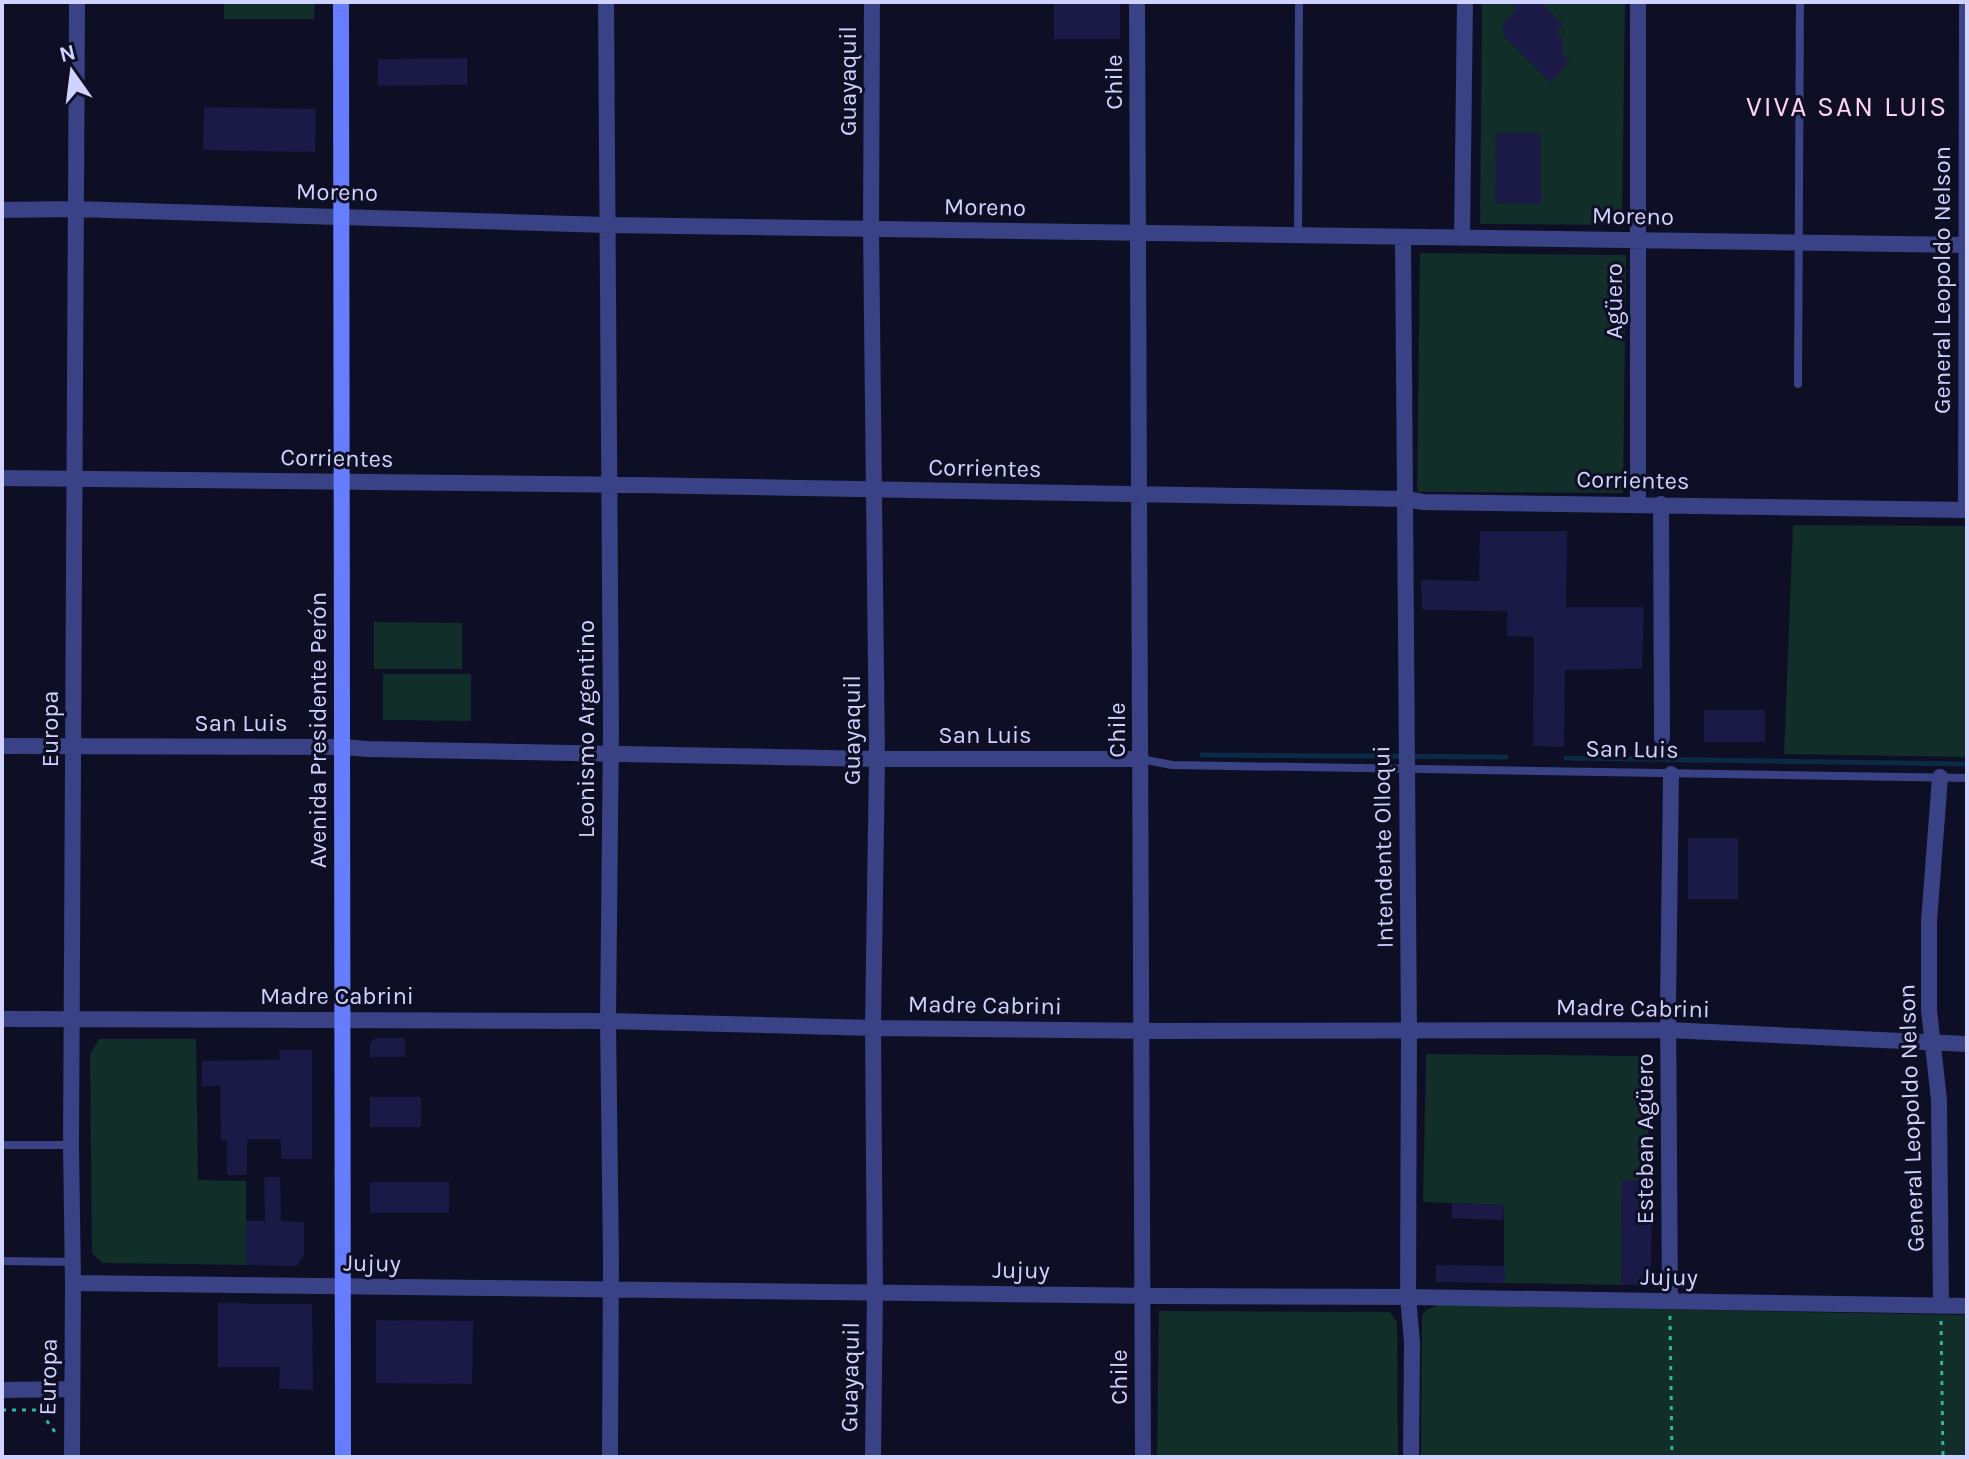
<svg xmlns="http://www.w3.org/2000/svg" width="1969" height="1459" font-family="Karla,sans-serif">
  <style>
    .green { fill: #112e28 }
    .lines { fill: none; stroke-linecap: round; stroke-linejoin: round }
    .stream { stroke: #0b2a46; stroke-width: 5 }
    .building { fill: #1b1945 }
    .path { stroke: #2cb797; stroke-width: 3; stroke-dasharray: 4 6; stroke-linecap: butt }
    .service { stroke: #384284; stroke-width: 8 }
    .minor { stroke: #384284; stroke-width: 16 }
    .secondary { stroke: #677dff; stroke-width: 16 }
    .labels { text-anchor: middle; stroke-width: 6; stroke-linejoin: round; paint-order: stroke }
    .street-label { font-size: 24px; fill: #d0d3ff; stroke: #0e0e24 }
    .quarter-label { font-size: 28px; letter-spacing: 2px; fill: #ffd2f6; stroke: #0e0e24 }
  </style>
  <rect width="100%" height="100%" fill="#0e0e24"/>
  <path class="green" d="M 224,2 L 315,2 L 314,19 L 224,19 Z
    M 1482,2 L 1625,2 L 1622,225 L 1480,224 Z
    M 1420,253 L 1626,255 L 1623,493 L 1417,492 Z
    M 1793,525 L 1967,526 L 1967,757 L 1784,754 Z
    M 374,622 L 462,623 L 462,669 L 374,669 Z
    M 383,674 L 471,674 L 471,721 L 383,720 Z
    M 99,1039 L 196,1039 L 198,1180 L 246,1181 L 246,1265 L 102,1263 L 92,1253 L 90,1054 Z
    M 1426,1054 L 1651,1056 L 1647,1180 L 1622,1181 L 1621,1285 L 1504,1283 L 1504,1205 L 1423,1202 Z
    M 1438,1305 L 1967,1315 L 1967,1457 L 1421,1457 L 1422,1315 L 1426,1310 Z
    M 1159,1311 L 1390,1312 L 1397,1322 L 1398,1457 L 1157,1457 Z"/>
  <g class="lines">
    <path class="stream" d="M 1202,755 L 1506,757
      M 1566,758 L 1967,764"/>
  </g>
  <path class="building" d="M 1054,2 L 1120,2 L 1120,39 L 1054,39 Z
    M 1511,2 L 1541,2 L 1563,25 L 1557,32 L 1563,39 L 1562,54 L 1570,60 L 1551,83 L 1503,35 L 1503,23 L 1517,9 Z
    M 467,58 L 467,85 L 378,86 L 378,59 Z
    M 204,107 L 316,109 L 315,152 L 203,150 Z
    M 1496,133 L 1541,133 L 1541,204 L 1495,203 Z
    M 1480,531 L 1567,531 L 1566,607 L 1644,607 L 1642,669 L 1565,670 L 1564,747 L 1533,746 L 1534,637 L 1507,636 L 1507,611 L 1422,610 L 1421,580 L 1479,581 Z
    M 1704,710 L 1765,710 L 1765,742 L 1704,742 Z
    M 1688,838 L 1738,838 L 1738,899 L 1688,899 Z
    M 375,1038 L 405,1038 L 405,1057 L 370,1057 L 370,1043 Z
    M 279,1050 L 312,1050 L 312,1159 L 281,1159 L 281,1139 L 247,1139 L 247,1175 L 227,1175 L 227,1140 L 221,1140 L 220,1086 L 202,1086 L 202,1061 L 280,1060 Z
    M 370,1097 L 421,1097 L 421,1127 L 370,1127 Z
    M 264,1177 L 280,1177 L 281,1221 L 304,1222 L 304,1256 L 297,1266 L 246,1265 L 246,1221 L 265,1221 Z
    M 1622,1180 L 1652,1180 L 1651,1285 L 1621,1285 Z
    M 370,1182 L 449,1182 L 449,1213 L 370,1213 Z
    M 1452,1203 L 1504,1205 L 1503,1220 L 1452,1218 Z
    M 1436,1265 L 1505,1266 L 1504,1283 L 1436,1282 Z
    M 218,1303 L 312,1304 L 313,1390 L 279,1389 L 280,1367 L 218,1367 Z
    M 376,1320 L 473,1321 L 472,1384 L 376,1383 Z"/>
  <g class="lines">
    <path class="path" d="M 1670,1316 L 1672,1457
      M 1941,1321 L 1943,1457
      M 2,1410 L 39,1410 L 55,1432"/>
    <path class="service" d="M 1298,236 L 1299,2
      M 1798,384 L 1800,2
      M 1141,759 L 1172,765 L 1967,778
      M 2,1145 L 71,1145
      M 2,1261 L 72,1262"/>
    <path class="minor" d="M 606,2 L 611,730 L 608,1021 L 611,1261 L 610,1457
      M 872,2 L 871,229 L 877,759 L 873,1028 L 875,1292 L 873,1457
      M 1137,2 L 1143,1457
      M 1638,2 L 1638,504
      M 2,210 L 75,209 L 606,225 L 1967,245
      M 1403,237 L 1409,1031 L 1408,1297 L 1412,1343 L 1411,1457
      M 1462,238 L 1465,2
      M 2,478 L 638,485 L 1406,499 L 1423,502 L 1967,510
      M 1661,504 L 1662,738
      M 1966,510 L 1967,2
      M 2,746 L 343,747 L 367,749 L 877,759 L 1141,759
      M 1940,777 L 1929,921 L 1929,1010 L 1939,1100 L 1941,1306
      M 2,1019 L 608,1021 L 873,1028 L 1165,1031 L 1668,1030 L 1967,1044
      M 73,1283 L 1161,1296 L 1408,1297 L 1967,1306
      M 1670,1300 L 1668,1006 L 1671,774
      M 2,1390 L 72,1389
      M 72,1457 L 73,1283 L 71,1145 L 77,2"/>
    <path class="secondary" d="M 341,2 L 343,1457"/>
  </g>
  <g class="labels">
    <g class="street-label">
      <text transform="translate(848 81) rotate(-90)" y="8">Guayaquil</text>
      <text transform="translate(1114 82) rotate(-90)" y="8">Chile</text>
      <text transform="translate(337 192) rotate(1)" y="8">Moreno</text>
      <text transform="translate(985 207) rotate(1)" y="8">Moreno</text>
      <text transform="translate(1633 216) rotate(1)" y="8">Moreno</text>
      <text transform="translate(1942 280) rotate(-90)" y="8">General Leopoldo Nelson</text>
      <text transform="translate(1614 301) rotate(-90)" y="8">Agüero</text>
      <text transform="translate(337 458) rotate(1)" y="8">Corrientes</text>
      <text transform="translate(985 468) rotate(1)" y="8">Corrientes</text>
      <text transform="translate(1633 480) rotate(1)" y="8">Corrientes</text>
      <text x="241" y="731">San Luis</text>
      <text transform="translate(50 729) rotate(-90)" y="8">Europa</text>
      <text transform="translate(586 729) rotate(-90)" y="8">Leonismo Argentino</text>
      <text transform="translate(318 730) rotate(-90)" y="8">Avenida Presidente Perón</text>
      <text transform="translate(852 730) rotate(-90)" y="8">Guayaquil</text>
      <text transform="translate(1117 730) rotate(-90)" y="8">Chile</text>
      <text x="985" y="743">San Luis</text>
      <text transform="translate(1632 749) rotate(1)" y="8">San Luis</text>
      <text transform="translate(1383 847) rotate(-91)" y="8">Intendente Olloqui</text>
      <text x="337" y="1004">Madre Cabrini</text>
      <text transform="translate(985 1005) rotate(1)" y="8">Madre Cabrini</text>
      <text transform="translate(1633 1008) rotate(1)" y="8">Madre Cabrini</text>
      <text transform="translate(1911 1118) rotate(-92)" y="8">General Leopoldo Nelson</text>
      <text transform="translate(1645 1139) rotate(-90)" y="8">Esteban Agüero</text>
      <text transform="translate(372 1263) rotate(1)" y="8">Jujuy</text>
      <text transform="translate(1021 1270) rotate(1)" y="8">Jujuy</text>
      <text transform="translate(1669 1277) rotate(1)" y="8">Jujuy</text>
      <text transform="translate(48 1377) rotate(-89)" y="8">Europa</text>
      <text transform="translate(850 1377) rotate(-89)" y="8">Guayaquil</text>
      <text transform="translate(1119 1377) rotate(-90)" y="8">Chile</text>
    </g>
    <g class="quarter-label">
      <text x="1847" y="116">VIVA SAN LUIS</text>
    </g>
  </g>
  <rect width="1969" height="1459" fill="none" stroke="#d0d3ff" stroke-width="8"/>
  <g transform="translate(72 72) rotate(346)" stroke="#0e0e24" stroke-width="6" paint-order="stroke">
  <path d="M0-6L14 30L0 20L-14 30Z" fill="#d0d3ff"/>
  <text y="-12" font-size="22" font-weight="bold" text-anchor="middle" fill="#d0d3ff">N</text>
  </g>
</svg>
